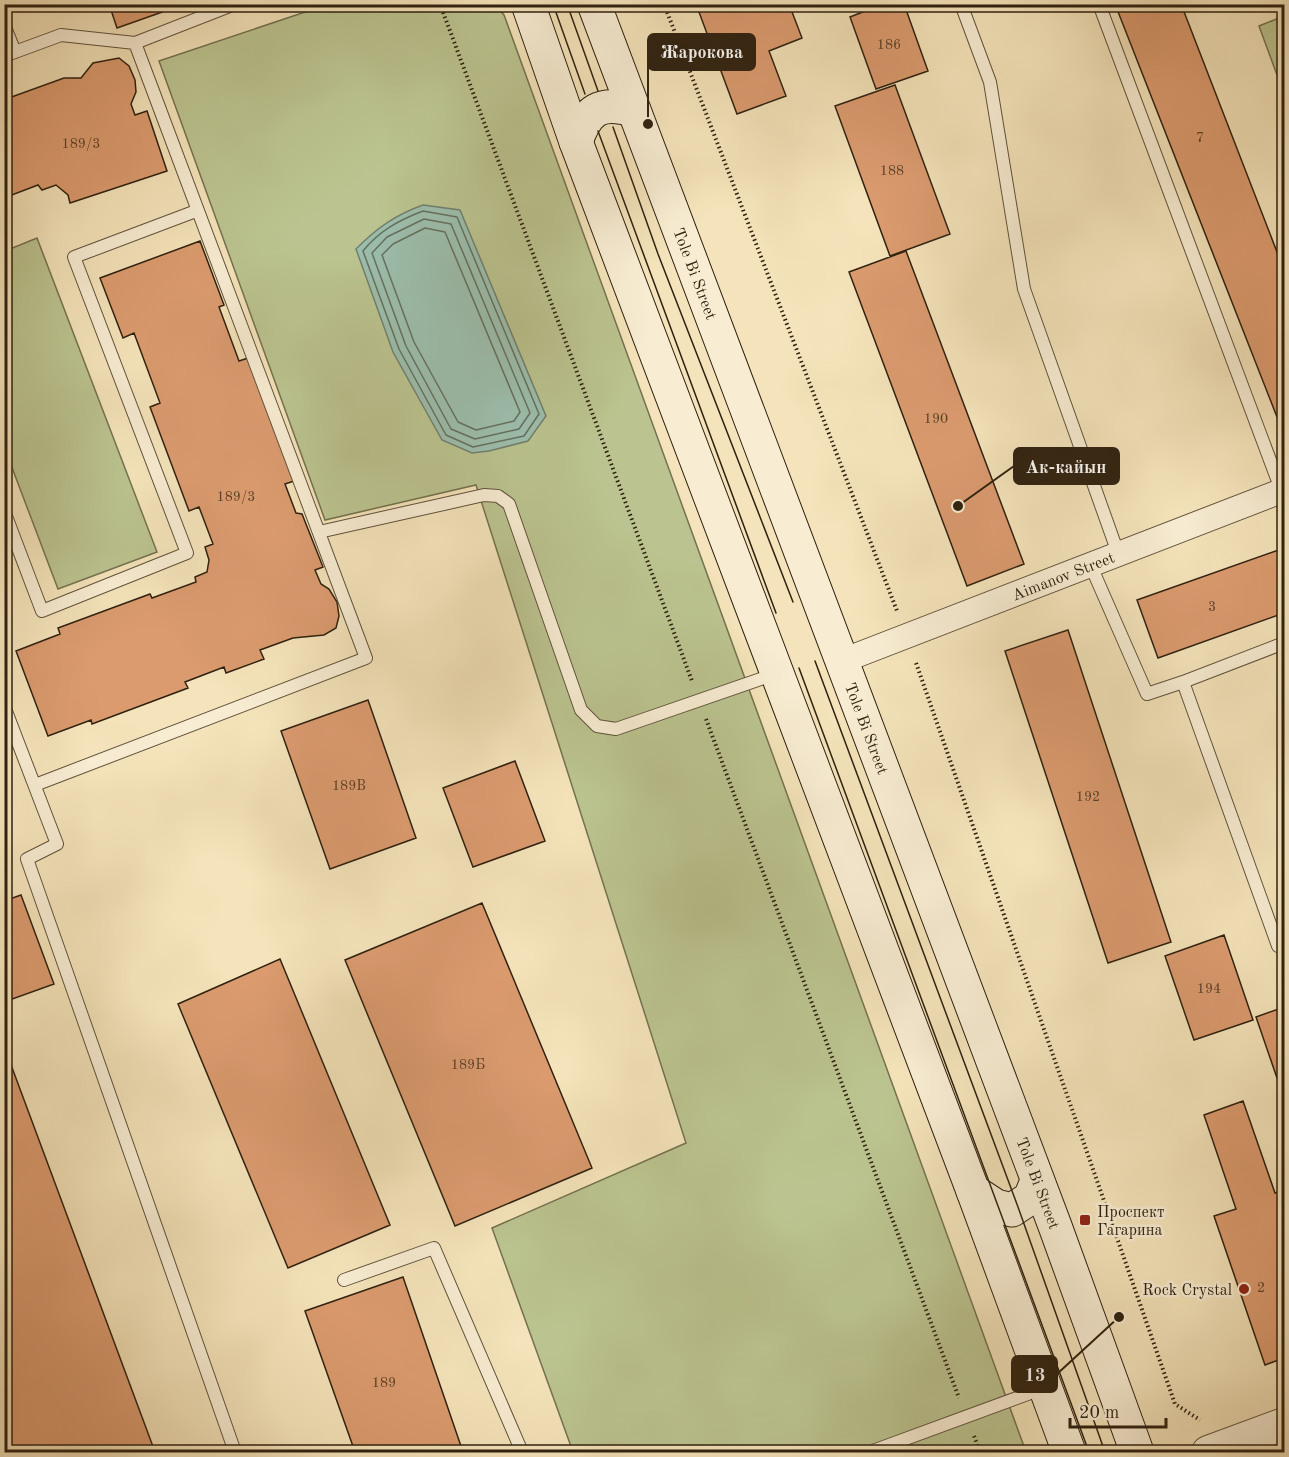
<svg xmlns="http://www.w3.org/2000/svg" width="1289" height="1457" font-family="'Old Standard TT',serif">
  <style>
    .green { fill: #bbc490; stroke: #747250; stroke-width: 1.5 }
    .water { fill: #9cbfae; stroke: #70806f; stroke-width: 1.5 }
    .lines { fill: none; stroke-linecap: round; stroke-linejoin: round }
    .shore { stroke: #65705f; stroke-width: 1.5 }
    .building { fill: #db9b6f; stroke: #2e2110; stroke-width: 1.5 }
    .service-casing { stroke: #60523b; stroke-width: 14 }
    .minor-casing { stroke: #60523b; stroke-width: 26 }
    .tertiary-casing { stroke: #60523b; stroke-width: 34 }
    .secondary-casing { stroke: #2e2110; stroke-width: 35 }
    .path { stroke: #2e2110; stroke-width: 4; stroke-dasharray: 1.5 3; stroke-linecap: butt }
    .service { stroke: #f8edd3; stroke-width: 12 }
    .minor { stroke: #f8edd3; stroke-width: 24 }
    .tertiary { stroke: #f8edd3; stroke-width: 32 }
    .secondary { stroke: #f8edd3; stroke-width: 33 }
    .tram { stroke: #2e2110; stroke-width: 1.5 }
    .poi-dot { fill: #8f2418; stroke: #f8edd3; stroke-width: 2 }
    .labels { text-anchor: middle; stroke-width: 5; stroke-linejoin: round; paint-order: stroke }
    .number-label { font-size: 14px; fill: #594028 }
    .street-label { font-size: 16px; fill: #2e2110; stroke: #f8edd3 }
    .poi-label { font-size: 16px; fill: #2e2110; stroke: #f8edd3; text-anchor: start }
    .leader { fill: none; stroke: #2e2110; stroke-width: 2 }
    .callout-dot { fill: #2e2110; stroke: #f8edd3; stroke-width: 2 }
    .callout { fill: #2e2110; stroke: #2e2110; stroke-width: 2 }
    .callout-label { font-size: 18px; text-anchor: middle; font-weight: bold; fill: #fff }
  </style>
  <rect width="100%" height="100%" fill="#f5e4bb"/>
  <filter id="stains"><feTurbulence type="fractalNoise" baseFrequency=".00333" numOctaves="4"/><feColorMatrix values="0 0 0 0 .2 0 0 0 0 .09 0 0 0 0 .02 0 0 0 .5 -.17"/></filter>
  <radialGradient id="worn" r=".72"><stop offset=".6" stop-color="#630" stop-opacity="0"/><stop offset="1" stop-color="#630" stop-opacity=".3"/></radialGradient>
  <path class="green" d="M 326,5 L 495,5 L 504,15 L 1026,1452 L 573,1452 L 492,1228 L 686,1143 L 476,485 L 325,520 L 159,61 Z
    M 1284,16 L 1284,72 L 1277,75 L 1259,26 Z
    M 37,238 L 157,552 L 58,589 L 5,449 L 5,251 Z"/>
  <path class="water" d="M 423,205 L 460,210 L 546,416 L 528,441 L 489,451 L 472,453 L 442,440 L 393,352 L 356,249 C 377,228 395,215 423,205 Z"/>
  <g class="lines">
    <path class="shore" d="M 423,211 L 457,217 L 539,414 L 524,436 L 473,447 L 446,435 L 399,349 L 363,251 C 379,231 399,220 423,211 Z
      M 424,219 L 451,224 L 530,413 L 519,429 L 475,439 L 451,429 L 406,346 L 372,253 L 387,237 Z
      M 425,228 L 445,232 L 520,412 L 514,421 L 476,430 L 458,422 L 414,342 L 382,255 L 393,244 Z"/>
  </g>
  <path class="building" d="M 109,4 L 185,4 L 117,28 Z
    M 696,4 L 789,4 L 802,38 L 769,51 L 786,96 L 737,114 Z
    M 883,4 L 904,4 L 928,71 L 876,89 L 850,17 Z
    M 1115,4 L 1181,4 L 1284,270 L 1284,414 L 1277,417 Z
    M 119,58 L 129,66 L 135,80 L 136,92 L 131,104 L 135,115 L 147,111 L 167,171 L 70,203 L 68,195 L 56,185 L 42,190 L 38,185 L 4,198 L 4,106 L 8,104 L 6,99 L 64,78 L 81,78 L 93,63 Z
    M 895,85 L 950,234 L 890,256 L 835,106 Z
    M 200,241 L 224,305 L 219,307 L 239,361 L 248,358 L 294,481 L 285,484 L 296,513 L 302,514 L 323,567 L 315,570 L 321,584 L 329,589 L 337,602 L 339,616 L 336,628 L 324,635 L 293,638 L 260,650 L 264,659 L 226,673 L 224,667 L 185,682 L 188,688 L 92,724 L 91,720 L 48,736 L 16,651 L 60,634 L 58,628 L 150,594 L 152,598 L 196,582 L 195,577 L 207,572 L 209,560 L 205,547 L 213,544 L 199,507 L 189,511 L 150,407 L 160,403 L 134,333 L 123,338 L 100,278 Z
    M 906,251 L 1024,564 L 967,586 L 849,272 Z
    M 1284,548 L 1284,613 L 1158,658 L 1137,600 Z
    M 1068,630 L 1171,942 L 1108,963 L 1005,651 Z
    M 368,700 L 416,838 L 330,869 L 281,731 Z
    M 515,761 L 545,841 L 473,867 L 443,788 Z
    M 21,895 L 54,984 L 4,1002 L 4,901 Z
    M 482,903 L 592,1168 L 455,1226 L 345,960 Z
    M 1224,935 L 1253,1020 L 1194,1040 L 1165,956 Z
    M 280,959 L 390,1225 L 288,1268 L 178,1004 Z
    M 1284,1007 L 1284,1075 L 1277,1078 L 1256,1017 Z
    M 4,1046 L 155,1452 L 4,1452 Z
    M 1243,1101 L 1275,1193 L 1284,1190 L 1284,1358 L 1265,1365 L 1214,1216 L 1236,1209 L 1204,1115 Z
    M 403,1277 L 463,1452 L 355,1452 L 305,1311 Z"/>
  <g class="lines">
    <g class="service-casing">
      <path id="service" d="M 961,4 L 990,82 L 1024,289 L 1118,553
        M 1099,4 L 1282,492
        M 4,25 L 15,52
        M 135,43 L 235,4
        M 4,56 L 61,35 L 135,43 L 366,658 L 35,785
        M 4,511 L 42,611 L 187,553 L 74,257 L 196,211
        M 319,532 L 484,495 L 498,496 L 509,504 L 581,710 L 597,726 L 616,729 L 775,674
        M 1090,564 L 1147,694 L 1183,682 L 1278,946 L 1284,944
        M 1183,682 L 1284,643
        M 4,706 L 57,844 L 27,859 L 235,1452
        M 344,1280 L 434,1248 L 522,1452
        M 870,1452 L 1044,1388"/>
    </g>
    <g class="minor-casing">
      <g id="minor">
        <path id="s1" d="M 842,661 L 1284,490"/>
      </g>
    </g>
    <g class="tertiary-casing">
      <path id="tertiary" d="M 1208,1452 L 1284,1424"/>
    </g>
    <g class="secondary-casing">
      <g id="secondary">
        <path d="M 528,4 L 576,142 L 973,1191 L 1069,1452"/>
        <path id="s2" d="M 594,4 L 1055,1226 L 1137,1452"/>
        <path d="M 576,142 C 587,109 600,101 633,110"/>
        <path d="M 973,1191 L 996,1206 L 1012,1210 L 1030,1198 L 1037,1181"/>
      </g>
    </g>
    <path class="path" d="M 440,4 L 692,681
      M 664,4 L 897,611
      M 442,11 L 452,4
      M 916,663 L 1175,1404 L 1200,1420
      M 706,719 L 959,1398
      M 974,1436 L 980,1452"/>
    <use href="#service" class="service"/>
    <use href="#minor" class="minor"/>
    <use href="#tertiary" class="tertiary"/>
    <use href="#secondary" class="secondary"/>
    <path class="tram" d="M 553,4 L 585,94
      M 567,4 L 598,91
      M 613,127 L 658,254 L 793,602
      M 598,131 L 776,613
      M 815,661 L 1018,1207 L 1105,1452
      M 799,668 L 1089,1452"/>
  </g>
  <g class="poi-dot">
    <rect x="1079" y="1214" width="12" height="12" rx="3"/>
    <circle cx="1244" cy="1289" r="6"/>
  </g>
  <g class="labels">
    <g class="number-label">
      <text x="889" y="49">186</text>
      <text x="1200" y="142">7</text>
      <text x="81" y="148">189/3</text>
      <text x="892" y="175">188</text>
      <text x="936" y="423">190</text>
      <text x="236" y="501">189/3</text>
      <text x="1212" y="611">3</text>
      <text x="349" y="790">189В</text>
      <text x="1088" y="801">192</text>
      <text x="1209" y="993">194</text>
      <text x="468" y="1069">189Б</text>
      <text x="1261" y="1292">2</text>
      <text x="384" y="1387">189</text>
    </g>
    <g class="street-label">
      <text dy="6" stroke="none"><textPath href="#s2" startOffset="288">Tole Bi Street</textPath></text>
      <text dy="6" stroke="none"><textPath href="#s1" startOffset="237">Aimanov Street</textPath></text>
      <text dy="6" stroke="none"><textPath href="#s2" startOffset="774">Tole Bi Street</textPath></text>
      <text dy="6" stroke="none"><textPath href="#s2" startOffset="1260">Tole Bi Street</textPath></text>
    </g>
    <g class="poi-label">
      <text x="1097" y="1217">Проспект<tspan x="1097" dy="18">Гагарина</tspan></text>
      <text x="1232" y="1295" text-anchor="end">Rock Crystal</text>
    </g>
  </g>
  <path class="leader" d="M648 124L648 52M958 506L1014 466M1119 1317L1057 1374"/>
  <g class="callout-dot">
    <circle cx="648" cy="124" r="6"/>
    <circle cx="958" cy="506" r="6"/>
    <circle cx="1119" cy="1317" r="6"/>
  </g>
  <g class="callout">
    <rect x="648" y="34" width="107" height="36" rx="6"/>
    <rect x="1014" y="448" width="105" height="36" rx="6"/>
    <rect x="1012" y="1356" width="45" height="36" rx="6"/>
  </g>
  <g class="callout-label">
    <text x="702" y="58">Жарокова</text>
    <text x="1066" y="473">Ак-кайын</text>
    <text x="1035" y="1381">13</text>
  </g>
  <rect width="1289" height="1457" fill="none" stroke="#f5e4bb" stroke-width="24"/>
  <rect x="6" y="6" width="1277" height="1445" fill="none" stroke="#2e2110" stroke-width="3"/>
  <rect x="12" y="12" width="1265" height="1433" fill="none" stroke="#2e2110" stroke-width="1.5"/>
  <path d="M1070 1418v9h96v-9" fill="none" stroke="#2e2110" stroke-width="3"/>
  <text x="1079" y="1418" font-size="18" fill="#2e2110" stroke="#f8edd3" stroke-width="4.5" paint-order="stroke">20 m</text>
  <rect width="100%" height="100%" filter="url(#stains)"/>
  <rect width="100%" height="100%" fill="url(#worn)"/>
</svg>
